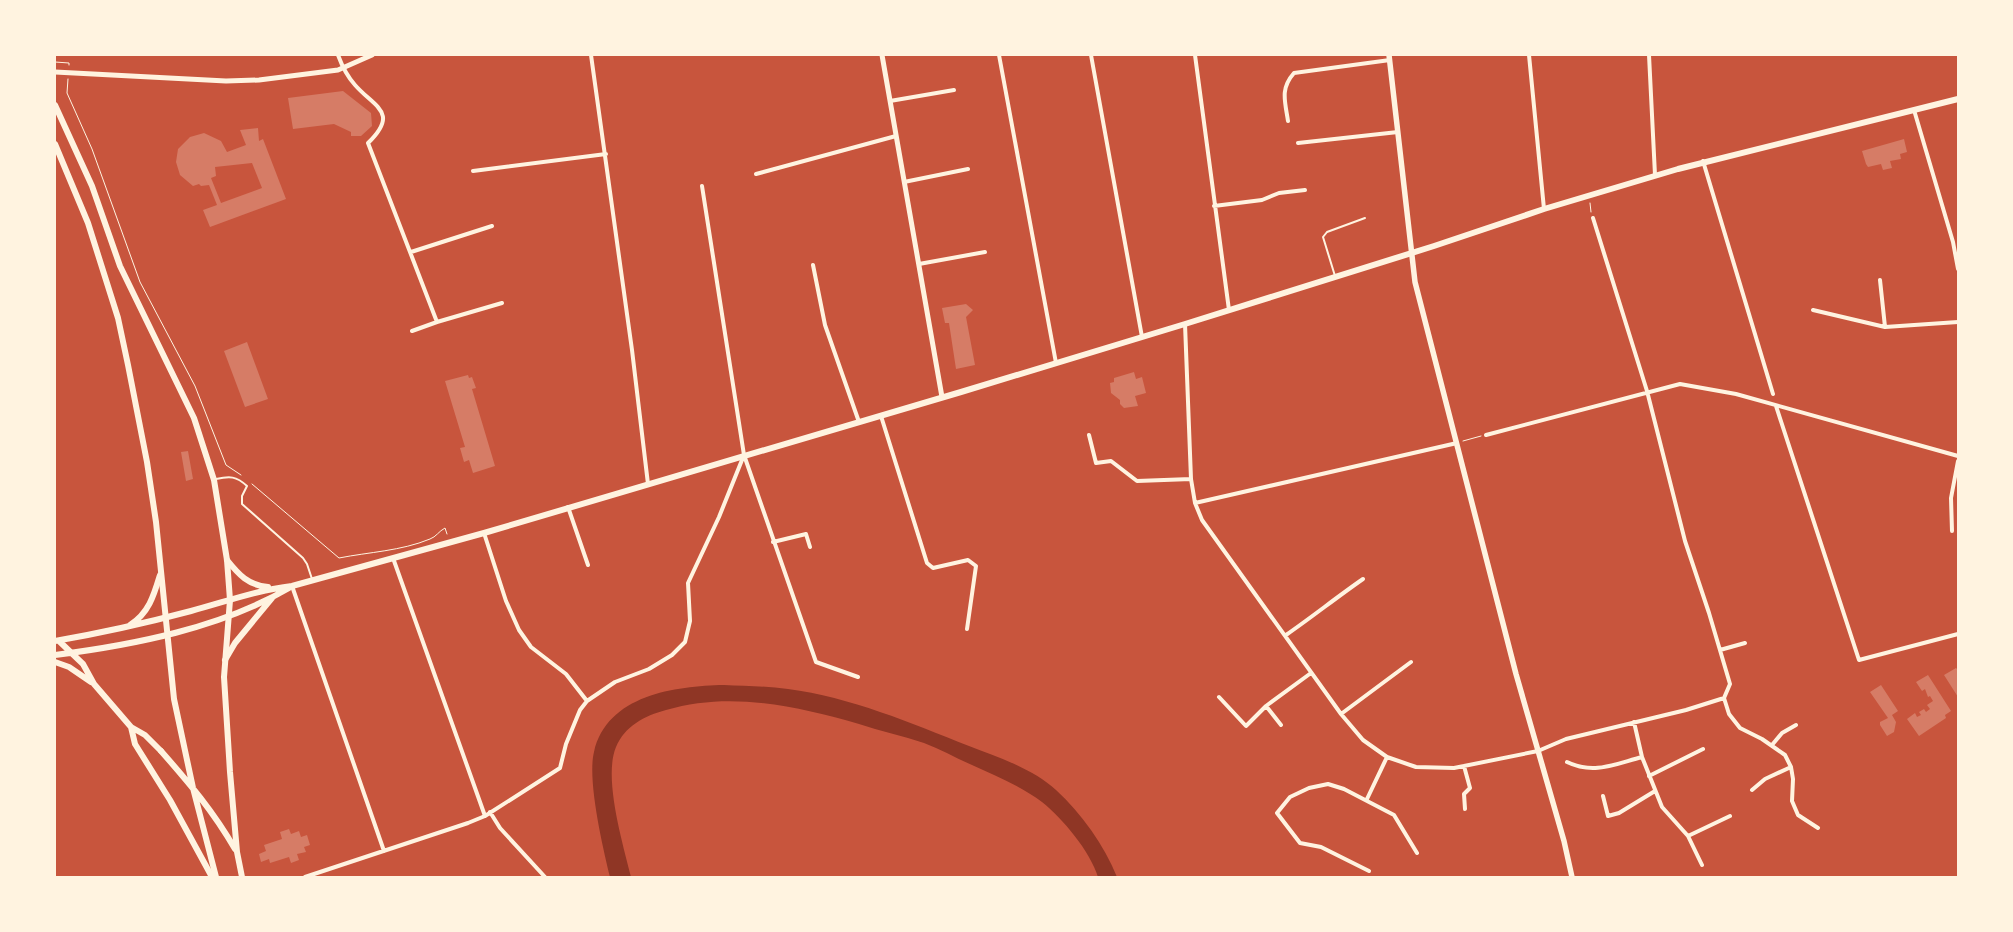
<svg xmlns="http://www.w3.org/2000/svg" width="2013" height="932" font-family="'PT Sans',sans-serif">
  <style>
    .water { fill: #8f3625 }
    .building { fill: #d67c66; fill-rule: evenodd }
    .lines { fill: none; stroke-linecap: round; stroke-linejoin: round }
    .path { stroke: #fff3e0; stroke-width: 1 }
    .service { stroke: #fff3e0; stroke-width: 2 }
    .minor { stroke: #fff3e0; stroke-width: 4 }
    .tertiary { stroke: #fff3e0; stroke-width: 5 }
    .secondary { stroke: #fff3e0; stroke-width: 5.5 }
    .primary { stroke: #fff3e0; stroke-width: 6 }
    .trunk { stroke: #fff3e0; stroke-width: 6 }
  </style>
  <rect width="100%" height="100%" fill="#c8553d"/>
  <path class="water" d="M 724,685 C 745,686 767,686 788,689 C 850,697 911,723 969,746 C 998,757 1033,769 1056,790 C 1082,814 1104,845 1117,877 L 1098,877 C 1090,851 1063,819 1042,802 C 1021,786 996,776 972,765 C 956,758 940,749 924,743 C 903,736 880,731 859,724 C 796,706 730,691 666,710 C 644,716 625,726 616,747 C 603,778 623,844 631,877 L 610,877 C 603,848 587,780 594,752 C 607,695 675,686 724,685 Z"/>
  <path class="building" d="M 343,91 L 371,113 L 372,126 L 361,136 L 351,136 L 351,132 L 334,124 L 293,129 L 288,98 Z
    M 258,128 L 259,141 L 263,139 L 286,199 L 210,227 L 203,210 L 217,205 L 209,185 L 201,186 L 199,184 L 193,186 L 180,175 L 176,162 L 178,149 L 190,137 L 204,133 L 221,141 L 227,152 L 246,145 L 240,130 ZM 252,163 L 262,188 L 221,203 L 211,178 L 216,176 L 215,167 Z
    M 1904,139 L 1907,152 L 1900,154 L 1901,159 L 1890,161 L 1892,168 L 1883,170 L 1881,164 L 1868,167 L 1866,164 L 1862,151 Z
    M 966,304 L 973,310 L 966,317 L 975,365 L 956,369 L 949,323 L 945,323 L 942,308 Z
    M 247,342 L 268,399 L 245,407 L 224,351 Z
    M 1134,372 L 1136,379 L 1142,377 L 1146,393 L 1135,396 L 1138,406 L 1124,408 L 1120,404 L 1120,400 L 1111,393 L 1110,383 L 1114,382 L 1114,378 Z
    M 468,375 L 469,378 L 472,377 L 476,388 L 472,389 L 495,466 L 473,473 L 469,460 L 464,462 L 460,448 L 465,447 L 445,381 Z
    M 188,451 L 193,479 L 186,481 L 181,452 Z
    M 1956,668 L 1958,670 L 1958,697 L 1944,675 Z
    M 1928,675 L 1951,711 L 1945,715 L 1946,718 L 1919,736 L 1907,719 L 1915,713 L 1917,717 L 1921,715 L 1919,712 L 1924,709 L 1926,712 L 1930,709 L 1927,705 L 1933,701 L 1930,696 L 1928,697 L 1925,689 L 1922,691 L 1916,682 Z
    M 1881,685 L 1898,711 L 1892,715 L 1896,722 L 1894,732 L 1887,736 L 1880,725 L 1880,722 L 1888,718 L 1870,692 Z
    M 289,829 L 291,834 L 299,831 L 301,837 L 307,835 L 310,845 L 304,847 L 306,852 L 297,854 L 299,860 L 291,863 L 289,857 L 270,863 L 269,859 L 261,862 L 259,854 L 266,851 L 264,845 L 282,839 L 280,832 Z"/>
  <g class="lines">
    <path class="path" d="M 55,62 L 69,63 L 69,65
      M 68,79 L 67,93 L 92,149 L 140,282 L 195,386 L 226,465 L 241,475
      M 1590,203 L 1591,212
      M 1463,441 L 1481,436
      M 252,484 L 339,558 C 369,552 401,551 430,539 C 436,537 439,531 445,528 L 447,534"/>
    <path class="service" d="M 1335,276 L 1323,237 L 1327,232 L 1365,218
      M 216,479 C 230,476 236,476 247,486 L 242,496 L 242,504 L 303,558 L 307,564 L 312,579"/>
    <path class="minor" d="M 338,55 C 342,66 347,76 355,85 C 374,107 400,112 368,143 L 437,322
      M 591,55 L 632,350 L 648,484
      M 999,55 L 1056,363
      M 1091,55 L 1142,337
      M 1195,55 L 1229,310
      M 1529,55 L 1544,209
      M 1649,55 L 1655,175
      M 890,101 L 954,90
      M 1914,110 L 1953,242 L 1958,269
      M 1288,121 C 1285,101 1280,89 1294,73 L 1390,60
      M 1298,143 L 1398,132
      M 1703,161 L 1773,394
      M 473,171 L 606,154
      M 756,174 L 896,136
      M 904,182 L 968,169
      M 702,186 L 744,455 L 816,662 L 858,677
      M 1214,206 L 1262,200 L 1279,193 L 1305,190
      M 1593,218 L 1647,391 L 1685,541 L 1709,613 L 1730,684 L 1724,698
      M 411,252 L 492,226
      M 919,264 L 985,252
      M 813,265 L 825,325 L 859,422
      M 1880,280 L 1885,327
      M 1813,310 L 1885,327 L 1958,322
      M 1185,324 L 1191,479 L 1195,503 L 1202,520 L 1341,714 L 1363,740 L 1387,757 L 1416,767 L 1454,768 L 1538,751 L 1566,739 L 1686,710 L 1724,698
      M 412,331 L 437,322 L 502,303
      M 1776,406 L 1859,660 L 1958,634
      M 881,416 L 927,563 L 933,568 L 968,560 L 976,566 L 967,629
      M 1089,435 L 1096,463 L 1111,461 L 1137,481 L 1191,479
      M 1486,435 L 1680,384 L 1736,394 L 1958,456
      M 1195,503 L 1457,443
      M 568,507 L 588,565
      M 1952,531 L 1951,498 L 1958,461
      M 484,533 L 506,601 L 519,630 L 531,647 L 566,674 L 587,701
      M 773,542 L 806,534 L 810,547
      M 393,558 L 485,816
      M 292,586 L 384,851
      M 1286,635 C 1312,617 1337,597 1363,579
      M 1720,650 L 1745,643
      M 1219,697 L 1246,726 L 1266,706 L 1311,673
      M 1724,698 L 1729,714 L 1740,728 L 1762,739 L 1785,755 L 1791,767 L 1793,779 L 1792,801 L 1798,815 L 1818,828
      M 1266,706 L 1281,725
      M 1341,714 L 1411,662
      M 1634,722 L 1642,757 L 1662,807 L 1688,836 L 1702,865
      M 1772,745 L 1782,733 L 1796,725
      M 1567,762 C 1594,775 1615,764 1642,757
      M 1464,766 L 1470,788 L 1464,794 L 1465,809
      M 1649,776 L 1703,749
      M 1752,790 L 1765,779 L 1791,767
      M 1603,796 L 1608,816 L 1619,813 L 1655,791
      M 1367,799 L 1387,757
      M 490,812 L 500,828 L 545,877
      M 1688,836 L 1730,816
      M 1369,871 L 1321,847 L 1300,843 L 1277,813 L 1290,797 L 1309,788 L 1328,784 L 1344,789 L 1394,815 L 1417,853
      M 305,877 L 468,823 L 485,816 L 560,768 L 566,744 L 580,710 L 587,701 L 615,682 L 649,669 L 672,655 L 685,642 L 690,621 L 688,583 L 719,517 L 744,455"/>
    <path class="tertiary" d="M 882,55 L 942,397
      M 55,72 L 226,81 L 259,80 L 338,70 L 372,55"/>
    <path class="secondary" d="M 1389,55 L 1415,282 L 1516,674 L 1564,841 L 1572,877"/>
    <path class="primary" d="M 227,560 C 239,575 248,585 268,587
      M 130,625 C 149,613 154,595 160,575
      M 55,641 C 101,633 146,623 191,611 C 225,602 257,590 292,586 L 484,533 L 961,392 L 1185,324 L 1434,246 L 1544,209 L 1678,169 L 1958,99
      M 59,641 L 83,664 L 94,684 L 131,727 L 145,735 L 161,751
      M 55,655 C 133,645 221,628 289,588
      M 225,660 L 235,643 L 272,598
      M 55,662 L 69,667 L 91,682
      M 131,727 L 135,744 L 170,800 L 212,877"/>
    <path class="trunk" d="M 55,105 L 92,186 L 120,266 L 194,418 L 214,480 L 227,560 L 230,600 L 224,677 L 230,772 L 237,852 L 242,877
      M 55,144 L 88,223 L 118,318 L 128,365 L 147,462 L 156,522 L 174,699 L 193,788 L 216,877
      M 161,751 C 190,784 213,811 235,849"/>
  </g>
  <rect width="2013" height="932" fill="none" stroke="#fff3e0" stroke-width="112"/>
</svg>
